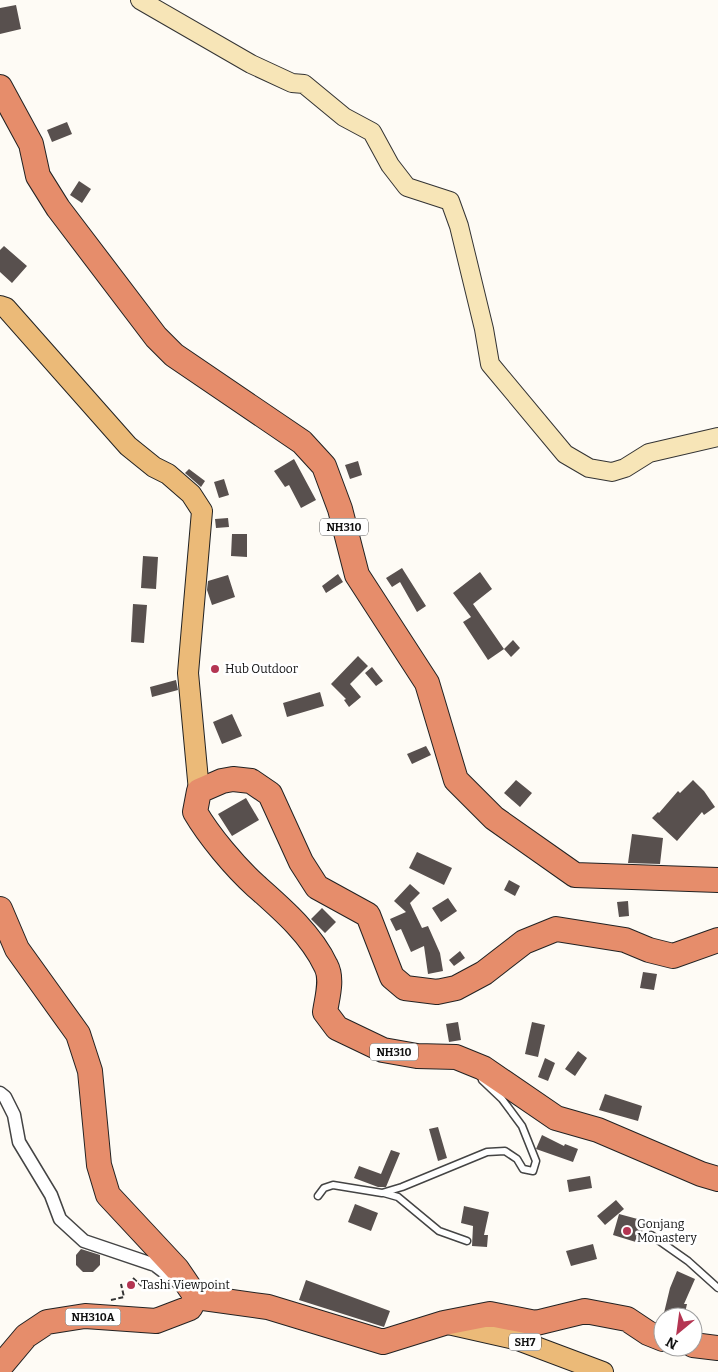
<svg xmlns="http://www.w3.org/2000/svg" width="718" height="1372" font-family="Bitter,serif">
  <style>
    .building { fill: #58504e }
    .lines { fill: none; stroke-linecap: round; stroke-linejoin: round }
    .lane-casing { stroke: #444; stroke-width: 9 }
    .street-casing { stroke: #444; stroke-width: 15 }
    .secondary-casing { stroke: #333; stroke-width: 20 }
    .primary-casing { stroke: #222; stroke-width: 22 }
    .highway-casing { stroke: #222; stroke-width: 26 }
    .path { stroke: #333; stroke-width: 2; stroke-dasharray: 5 2.5; stroke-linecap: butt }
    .lane { stroke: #fff; stroke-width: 6 }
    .street { stroke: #fff; stroke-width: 12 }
    .secondary { stroke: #f7e5b7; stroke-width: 18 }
    .primary { stroke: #ebba78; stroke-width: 20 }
    .highway { stroke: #e68d6b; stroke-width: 24 }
    .poi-dot { fill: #b43552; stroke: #fff; stroke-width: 2 }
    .labels { text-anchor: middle; stroke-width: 5; stroke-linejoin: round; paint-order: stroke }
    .shield { fill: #fff; stroke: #585858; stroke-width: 1 }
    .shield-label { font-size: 11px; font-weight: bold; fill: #111 }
    .poi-label { font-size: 12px; fill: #111; stroke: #fff; text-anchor: start }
  </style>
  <rect width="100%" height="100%" fill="#fefbf5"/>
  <path class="building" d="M 16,5 L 21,29 L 0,34 L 0,8 Z
    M 67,122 L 72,134 L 52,142 L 47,130 Z
    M 79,181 L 91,189 L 82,203 L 70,195 Z
    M 4,246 L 27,266 L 12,283 L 0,272 L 0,250 Z
    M 294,459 L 316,500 L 301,508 L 289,485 L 285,487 L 274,471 Z
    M 358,461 L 362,475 L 350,479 L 345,465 Z
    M 189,469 L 205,481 L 201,487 L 185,473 Z
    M 224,479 L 229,495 L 219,498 L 214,482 Z
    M 228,518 L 229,527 L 216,528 L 215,519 Z
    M 232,534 L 247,534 L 247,557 L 231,556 Z
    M 143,556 L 158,557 L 156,589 L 141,588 Z
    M 402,568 L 426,606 L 417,612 L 400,582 L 392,587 L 386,578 Z
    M 480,572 L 492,589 L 473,604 L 504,649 L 488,660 L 463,622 L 471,617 L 453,593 Z
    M 338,574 L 343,582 L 326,593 L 322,586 Z
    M 228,575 L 235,597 L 212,605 L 207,590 L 208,581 Z
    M 133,604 L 147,605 L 144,643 L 131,642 Z
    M 513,640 L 520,648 L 511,657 L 504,649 Z
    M 358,656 L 368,666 L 350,684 L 361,697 L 349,707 L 344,700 L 346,699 L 331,684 Z
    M 372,667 L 383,681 L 376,686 L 365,673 Z
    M 176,680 L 178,690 L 152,697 L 150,687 Z
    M 320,692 L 324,706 L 287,717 L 283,703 Z
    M 232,714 L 242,736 L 222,744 L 213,722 Z
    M 426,746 L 431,755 L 412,764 L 407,754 Z
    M 516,780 L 532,793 L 520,807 L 504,793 Z
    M 693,780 L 704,791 L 715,807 L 704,815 L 702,812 L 677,841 L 652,818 L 658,812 L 659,813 L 678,791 L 680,793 Z
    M 246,798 L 259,820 L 232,836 L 218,814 Z
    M 632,834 L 663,838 L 660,864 L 628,863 Z
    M 417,852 L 452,868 L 444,885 L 409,868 Z
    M 509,880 L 520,886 L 515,896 L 504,890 Z
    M 410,884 L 420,893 L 410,903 L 422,928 L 428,926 L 440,953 L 443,971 L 428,974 L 424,946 L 411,952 L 401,929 L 396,931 L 390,919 L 406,912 L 394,901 Z
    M 448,898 L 457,911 L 441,922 L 432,908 Z
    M 628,901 L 629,916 L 619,917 L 617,902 Z
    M 322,908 L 336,922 L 325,933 L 311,919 Z
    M 460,951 L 465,958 L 454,966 L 449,960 Z
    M 643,972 L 657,974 L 654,990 L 640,988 Z
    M 458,1022 L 461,1040 L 449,1042 L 446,1024 Z
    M 532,1022 L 545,1025 L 538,1057 L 525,1054 Z
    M 578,1051 L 587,1058 L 575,1076 L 565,1069 Z
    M 545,1058 L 555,1063 L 548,1081 L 538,1077 Z
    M 605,1094 L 642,1106 L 638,1121 L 599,1110 Z
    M 438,1127 L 447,1158 L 438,1161 L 429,1129 Z
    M 542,1135 L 564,1146 L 565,1144 L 578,1149 L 573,1162 L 536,1149 Z
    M 391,1150 L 400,1153 L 386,1187 L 378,1187 L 354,1178 L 359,1166 L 381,1174 Z
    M 590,1176 L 592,1188 L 569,1192 L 567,1180 Z
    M 616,1200 L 624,1209 L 605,1225 L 597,1216 Z
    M 355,1204 L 378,1213 L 371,1231 L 348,1222 Z
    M 464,1206 L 489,1212 L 484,1235 L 488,1235 L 487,1247 L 472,1246 L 473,1226 L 461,1223 Z
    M 619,1214 L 645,1221 L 639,1243 L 613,1235 Z
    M 593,1244 L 597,1259 L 571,1266 L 566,1251 Z
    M 81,1249 L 100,1255 L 100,1265 L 93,1272 L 83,1272 L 76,1265 L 76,1255 Z
    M 677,1271 L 695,1279 L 684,1304 L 687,1304 L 684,1317 L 663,1317 L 670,1288 Z
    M 306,1280 L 390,1311 L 384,1327 L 299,1300 Z"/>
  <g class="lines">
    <g class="lane-casing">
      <path id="lane" d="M 384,1193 L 398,1197 L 439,1231 L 467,1241
        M 318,1196 L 324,1188 L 333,1185 L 382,1193 L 402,1187 L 487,1152 L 505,1151 L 517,1159 L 523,1169 L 533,1171 L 536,1161 L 522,1126 L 502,1099 L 482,1080
        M 651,1235 L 688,1261 L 718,1288"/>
    </g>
    <g class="street-casing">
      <path id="street" d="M 0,1093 L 5,1097 L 14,1115 L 19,1142 L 51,1195 L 60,1219 L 84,1241 L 155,1265 L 176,1281"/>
    </g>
    <g class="secondary-casing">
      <path id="secondary" d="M 140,0 L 251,64 L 292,83 L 304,84 L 344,117 L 372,132 L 390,165 L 407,187 L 450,201 L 459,226 L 484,329 L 490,364 L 565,454 L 589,468 L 612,472 L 625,468 L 649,453 L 718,437"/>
    </g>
    <g class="primary-casing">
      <path id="primary" d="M 0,306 L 6,308 L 128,446 L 154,467 L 168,474 L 191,494 L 202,511 L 188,673 L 199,791
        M 448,1324 L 515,1339 L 603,1372"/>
    </g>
    <g class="highway-casing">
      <path id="highway" d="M 0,87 L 31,144 L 38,176 L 58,208 L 156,337 L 174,355 L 302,442 L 324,466 L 340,509 L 357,575 L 427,683 L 456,780 L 494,818 L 575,875 L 718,880
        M 0,909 L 17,949 L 78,1034 L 90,1071 L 99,1165 L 108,1195 L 177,1269 L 196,1297 L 268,1307 L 383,1342 L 444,1323 L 490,1314 L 536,1323 L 585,1311 L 627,1319 L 648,1333 L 663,1339
        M 718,940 L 673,956 L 649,950 L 625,940 L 556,929 L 524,942 L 484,973 L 456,988 L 437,992 L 405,988 L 392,977 L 368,915 L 317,887 L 301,862 L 270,794 L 251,781 L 233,779 L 222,781 L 199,791 L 195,812 C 209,836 235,867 256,886 C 282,909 311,934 326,966 C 333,979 327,998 325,1012 L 337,1028 L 383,1050 L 417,1056 L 456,1057 L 483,1068 L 556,1118 L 598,1130 L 701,1174 L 718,1179
        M 693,1345 L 718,1348
        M 0,1367 L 26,1336 L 47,1322 L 85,1316 L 156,1321 L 190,1308 L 196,1297"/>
    </g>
    <path class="path" d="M 133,1278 L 146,1290 L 156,1284 L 162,1285
      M 111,1300 L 124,1297 L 121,1284"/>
    <use href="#lane" class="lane"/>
    <use href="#street" class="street"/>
    <use href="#secondary" class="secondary"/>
    <use href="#primary" class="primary"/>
    <use href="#highway" class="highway"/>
  </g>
  <g class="poi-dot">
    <circle cx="215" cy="669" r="5"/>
    <circle cx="627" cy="1231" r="5"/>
    <circle cx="131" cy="1285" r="5"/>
  </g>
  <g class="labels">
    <g class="shield">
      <rect x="320" y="518.5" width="48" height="17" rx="4"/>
      <rect x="370" y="1043.5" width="48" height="17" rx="4"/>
      <rect x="65.5" y="1308.5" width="55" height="17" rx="4"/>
      <rect x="509" y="1333.5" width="32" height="17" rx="4"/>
    </g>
    <g class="shield-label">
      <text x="344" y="531">NH310</text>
      <text x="394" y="1056">NH310</text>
      <text x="93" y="1321">NH310A</text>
      <text x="525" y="1346">SH7</text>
    </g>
    <g class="poi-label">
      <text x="225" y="673">Hub Outdoor</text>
      <text x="637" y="1228">Gonjang<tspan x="637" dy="14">Monastery</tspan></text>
      <text x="141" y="1289">Tashi Viewpoint</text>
    </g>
  </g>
  <g transform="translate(678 1332) rotate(209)"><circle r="24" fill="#ffffff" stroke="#a0a0a0"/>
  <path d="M0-4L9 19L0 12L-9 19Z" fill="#b43552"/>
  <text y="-8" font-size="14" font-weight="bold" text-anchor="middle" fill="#111111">N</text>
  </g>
</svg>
